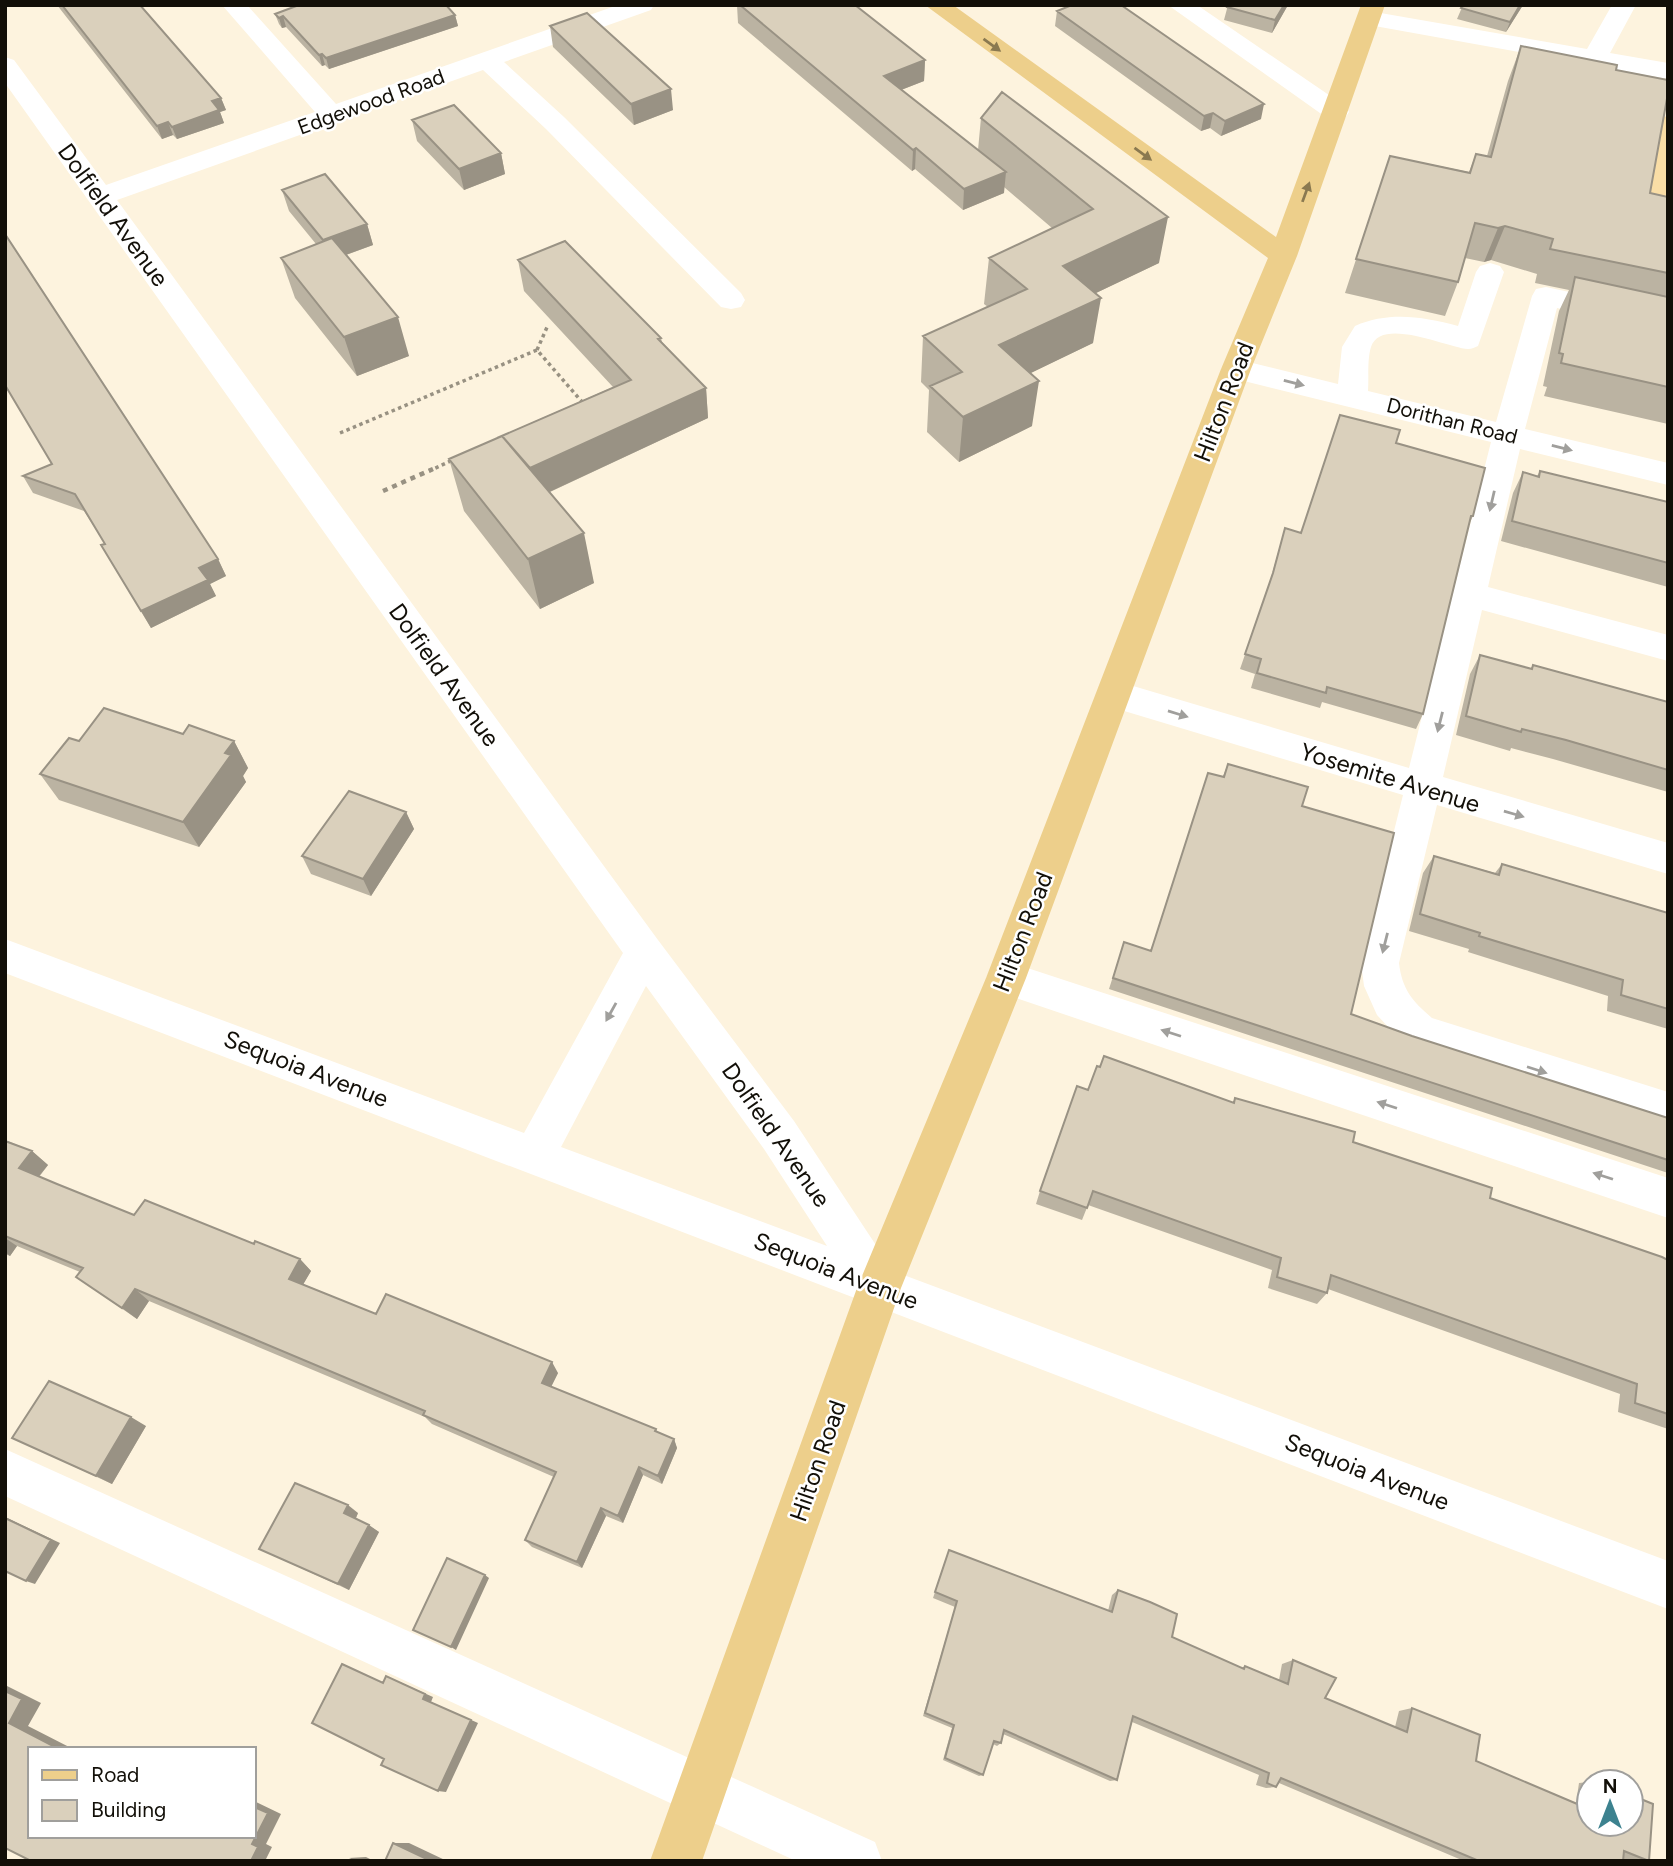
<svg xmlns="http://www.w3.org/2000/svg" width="1673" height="1866" font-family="Figtree,sans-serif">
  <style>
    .green { fill: #fadea6 }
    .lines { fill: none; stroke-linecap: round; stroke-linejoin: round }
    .path-far1 { stroke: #989182; stroke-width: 3.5; stroke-dasharray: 3.5 3.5; stroke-linecap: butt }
    .path { stroke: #989182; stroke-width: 4.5; stroke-dasharray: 5 5; stroke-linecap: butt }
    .minor { fill: #fff; fill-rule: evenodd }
    .major { fill: #edcf8b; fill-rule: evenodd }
    .wall { fill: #bbb3a2 }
    .shaded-wall { fill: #999284 }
    .building { fill: #dad0bc; stroke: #999284; stroke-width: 2 }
    .oneway { fill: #8a7950 }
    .oneway2 { fill: #a09f9c }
    .labels { text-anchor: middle; stroke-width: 5; stroke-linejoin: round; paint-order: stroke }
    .far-street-label { font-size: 21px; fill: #120f08; stroke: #fff }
    .street-label { font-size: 24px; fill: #120f08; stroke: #fff }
  </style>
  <rect width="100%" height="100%" fill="#fdf3de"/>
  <path class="green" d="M 1654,115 L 1668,117 L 1668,214 L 1637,207 Z"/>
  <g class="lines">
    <path class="path-far1" d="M 537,350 L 548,325
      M 340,433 L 537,350 L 583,403 L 581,404
      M 429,471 L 455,459"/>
    <path class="path" d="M 383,491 L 433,469"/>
    <path class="minor" d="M 222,5 L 247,5 L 336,104 L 618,5 L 654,5 L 651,10 L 504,62 L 564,117 L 741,293 L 745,300 L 741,307 L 731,309 L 721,307 L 546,129 L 483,70 L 117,200 L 658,940 L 794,1121 L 893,1271 L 1668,1561 L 1668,1609 L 5,973 L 5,939 L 524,1133 L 623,953 L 5,83 L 5,57 L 14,60 L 106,185 L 315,112 ZM 646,986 L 764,1149 L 827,1246 L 561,1147 Z
      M 1168,5 L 1197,5 L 1345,106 L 1349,112 L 1345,118 L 1336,120 L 1327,118 Z
      M 1612,5 L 1636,5 L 1610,53 L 1668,63 L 1668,79 L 1369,25 L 1360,23 L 1357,18 L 1360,13 L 1369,11 L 1587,49 Z
      M 1490,263 L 1500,266 L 1504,272 L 1478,346 C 1475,347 1472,349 1468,349 C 1448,348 1381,316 1371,347 C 1367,360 1369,377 1368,391 L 1496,422 L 1532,296 L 1536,289 L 1546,287 L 1668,313 L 1668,332 L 1557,308 L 1525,429 L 1668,463 L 1668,485 L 1520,449 L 1488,587 L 1668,635 L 1668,661 L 1482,610 L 1443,777 L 1668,843 L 1668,874 L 1437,805 L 1399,963 C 1402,989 1412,1001 1432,1018 L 1668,1092 L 1668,1130 L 1405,1045 L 1377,1015 L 1364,986 L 1361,963 L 1403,795 L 1101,704 L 1096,694 L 1101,684 L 1113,680 L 1409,768 L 1491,442 L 1236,379 L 1225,376 L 1221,369 L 1225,362 L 1236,359 L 1338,384 L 1342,347 L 1355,326 C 1390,311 1423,317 1458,326 L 1476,272 L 1480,266 Z
      M 1006,961 L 1668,1178 L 1668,1218 L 992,990 L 986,978 L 992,966 Z
      M 5,1449 L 875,1842 L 882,1861 L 796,1861 L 5,1496 Z"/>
    <path class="major" d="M 925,5 L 953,5 L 1276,237 L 1361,5 L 1385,5 L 1297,256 L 1251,369 L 1026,978 L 901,1288 L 702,1861 L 650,1861 L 857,1288 L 986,978 L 1221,369 L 1268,258 Z"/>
  </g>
  <path class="wall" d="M 57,5 L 140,5 L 221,98 L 226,110 L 220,112 L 224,123 L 177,139 L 173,135 L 162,139 Z
    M 737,5 L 855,5 L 925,60 L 924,81 L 901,90 L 978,150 L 981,118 L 1159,263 L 1096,293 L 1093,343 L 1030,373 L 1032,426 L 959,462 L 927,432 L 929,390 L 921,382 L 923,336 L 988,307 L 984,304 L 989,258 L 1052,228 L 1004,187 L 1004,193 L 963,210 L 915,169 L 912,171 L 738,23 Z
    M 1228,5 L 1288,5 L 1272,33 L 1224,20 Z
    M 1463,5 L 1523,5 L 1506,32 L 1457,19 Z
    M 1057,11 L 1261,119 L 1221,136 L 1210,128 L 1201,131 L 1055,26 Z
    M 275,14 L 455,15 L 458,26 L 329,69 L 325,65 L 322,66 L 286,27 L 282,28 L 279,24 Z
    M 550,26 L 673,110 L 634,125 L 553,47 Z
    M 1521,46 L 1616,70 L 1650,193 L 1668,197 L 1668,424 L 1544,396 L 1547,387 L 1543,386 L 1559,311 L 1569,290 L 1535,283 L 1537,274 L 1491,260 L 1484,262 L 1465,258 L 1458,282 L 1445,316 L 1345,293 L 1390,156 L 1469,172 L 1476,154 L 1487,156 L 1508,81 Z
    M 412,120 L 501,153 L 505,174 L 464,190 L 417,141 Z
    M 282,190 L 367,224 L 373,245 L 346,255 L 409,356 L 357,376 L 295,298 L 281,258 L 316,244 L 289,211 Z
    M 518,260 L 661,338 L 662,342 L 706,388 L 708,418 L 550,492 L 594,583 L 540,609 L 464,511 L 449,459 L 613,387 L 524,291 Z
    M 1396,443 L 1473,516 L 1468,526 L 1423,714 L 1416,729 L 1322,702 L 1320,708 L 1251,688 L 1255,674 L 1240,669 L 1268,588 L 1285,528 L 1300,533 Z
    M 51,464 L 218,559 L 226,576 L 210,584 L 216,596 L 151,628 L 111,562 L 101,545 L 105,544 L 84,511 L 33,493 L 23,476 Z
    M 1540,471 L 1668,502 L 1668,587 L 1501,541 L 1513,493 L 1523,472 L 1537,476 Z
    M 1480,655 L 1531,669 L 1533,665 L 1668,702 L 1668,792 L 1553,759 L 1511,748 L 1510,751 L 1456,735 L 1470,674 Z
    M 183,734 L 234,741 L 248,768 L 243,776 L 246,782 L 199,847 L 59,800 L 40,774 L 79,741 Z
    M 1228,764 L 1302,806 L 1351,1014 L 1412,1036 L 1668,1118 L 1668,1173 L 1109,989 L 1124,942 L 1150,951 Z
    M 406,812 L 414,829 L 371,896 L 311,874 L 302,856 Z
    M 1434,856 L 1495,873 L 1502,864 L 1668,913 L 1668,1029 L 1607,1011 L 1608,996 L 1468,952 L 1469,949 L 1409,931 L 1423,873 Z
    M 1100,1067 L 1233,1102 L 1235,1098 L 1353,1142 L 1490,1198 L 1668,1260 L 1668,1429 L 1618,1412 L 1620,1394 L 1328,1289 L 1327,1293 L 1317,1304 L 1268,1288 L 1272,1270 L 1088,1205 L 1082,1220 L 1036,1204 L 1040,1191 Z
    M 5,1140 L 32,1151 L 48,1165 L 39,1177 L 57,1184 L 134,1215 L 254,1244 L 300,1259 L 311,1271 L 303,1284 L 376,1314 L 558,1373 L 551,1387 L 656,1429 L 657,1432 L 674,1439 L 677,1448 L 662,1484 L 643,1475 L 623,1523 L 606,1516 L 582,1568 L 532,1547 L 525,1540 L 554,1477 L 432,1424 L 425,1417 L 149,1301 L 137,1319 L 76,1277 L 80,1272 L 17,1246 L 10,1256 L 5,1254 Z
    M 146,1426 L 112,1484 L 12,1438 Z
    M 358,1513 L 356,1518 L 379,1532 L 349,1590 L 259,1549 Z
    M 949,1550 L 1108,1611 L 1112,1595 L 1118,1590 L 1172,1637 L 1241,1668 L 1245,1666 L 1279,1680 L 1282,1664 L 1293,1660 L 1325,1698 L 1395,1727 L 1399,1711 L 1412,1708 L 1476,1761 L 1576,1803 L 1579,1783 L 1597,1781 L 1599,1782 L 1589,1782 L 1589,1824 L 1649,1861 L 1628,1861 L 1623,1859 L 1623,1861 L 1464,1861 L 1279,1783 L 1276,1787 L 1266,1788 L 1256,1785 L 1259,1775 L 1132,1722 L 1117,1780 L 1110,1781 L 1003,1734 L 1001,1743 L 997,1746 L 993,1744 L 983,1775 L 979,1776 L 943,1760 L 952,1728 L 923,1716 L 955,1607 L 933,1598 Z"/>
  <path class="shaded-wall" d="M 1284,5 L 1288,5 L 1272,33 L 1275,20 Z
    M 1520,5 L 1523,5 L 1506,32 L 1510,22 Z
    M 455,15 L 458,26 L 329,69 L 326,58 Z
    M 283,16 L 286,27 L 282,28 L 279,18 Z
    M 322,54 L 325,65 L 322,66 L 319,55 Z
    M 925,60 L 924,81 L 883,97 L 884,76 Z
    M 671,89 L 673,110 L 634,125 L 631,104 Z
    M 221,98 L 226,110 L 220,112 L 224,123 L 177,139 L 172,127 L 212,101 Z
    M 1264,104 L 1261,119 L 1221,136 L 1225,121 Z
    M 1213,113 L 1210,128 L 1201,131 L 1204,116 Z
    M 168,122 L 173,135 L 162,139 L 157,126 Z
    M 916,148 L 915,169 L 912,171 L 913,150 Z
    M 501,153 L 505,174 L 464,190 L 459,169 Z
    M 1006,172 L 1004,193 L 963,210 L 964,189 Z
    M 1168,217 L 1159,263 L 1056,312 L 1063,266 Z
    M 367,224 L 373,245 L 329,261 L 323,240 Z
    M 1505,226 L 1491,260 L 1484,262 L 1498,228 Z
    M 1101,298 L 1093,343 L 994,391 L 999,345 Z
    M 398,317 L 409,356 L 357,376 L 344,337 Z
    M 1039,381 L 1032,426 L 959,462 L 963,417 Z
    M 706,388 L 708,418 L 532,500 L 525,470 Z
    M 584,533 L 594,583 L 540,609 L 528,559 Z
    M 218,559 L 226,576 L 210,584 L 216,596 L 151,628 L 141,611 L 199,568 Z
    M 234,741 L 248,768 L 243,776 L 246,782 L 199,847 L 183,822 L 225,753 Z
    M 406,812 L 414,829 L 371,896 L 363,879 Z
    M 32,1151 L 48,1165 L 35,1181 L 19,1168 Z
    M 5,1238 L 17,1246 L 10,1256 L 5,1252 Z
    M 300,1259 L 311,1271 L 300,1290 L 289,1279 Z
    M 135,1289 L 149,1301 L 137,1319 L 122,1308 Z
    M 552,1362 L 558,1373 L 548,1393 L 542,1383 Z
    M 131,1417 L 146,1426 L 112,1484 L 96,1476 Z
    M 674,1439 L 677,1448 L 662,1484 L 658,1476 Z
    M 639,1467 L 643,1475 L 623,1523 L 618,1516 Z
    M 348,1505 L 358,1513 L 355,1520 L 344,1513 Z
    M 601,1508 L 606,1516 L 582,1568 L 577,1562 Z
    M 5,1517 L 60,1543 L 35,1584 L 26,1581 Z
    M 369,1525 L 379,1532 L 349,1590 L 338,1584 Z
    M 485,1575 L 489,1578 L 456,1650 L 451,1647 Z
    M 386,1676 L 433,1697 L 431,1702 L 478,1723 L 446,1792 L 438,1791 L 423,1699 Z
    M 5,1685 L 41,1703 L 28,1726 L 73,1749 L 59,1749 L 9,1723 Z
    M 254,1801 L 281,1814 L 266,1844 L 272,1847 L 265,1861 L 251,1861 Z
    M 393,1843 L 409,1843 L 447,1861 L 431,1861 Z
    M 366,1857 L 374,1861 L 356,1861 L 349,1858 Z"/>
  <path class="building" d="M 62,5 L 140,5 L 221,98 L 212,101 L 219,110 L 172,127 L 168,122 L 157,126 Z
    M 299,5 L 446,5 L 455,15 L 326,58 L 322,54 L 319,55 L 283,16 L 279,18 L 275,14 Z
    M 740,5 L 855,5 L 925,60 L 884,76 L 1006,172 L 964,189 L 916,148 L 913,150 Z
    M 1072,5 L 1121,5 L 1264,104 L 1225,121 L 1213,113 L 1204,116 L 1057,11 Z
    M 1228,5 L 1284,5 L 1275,20 L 1227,7 Z
    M 1463,5 L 1520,5 L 1510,22 L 1461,8 Z
    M 587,13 L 671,89 L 631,104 L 550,26 Z
    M 1521,46 L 1617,65 L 1616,70 L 1668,80 L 1668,93 L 1650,193 L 1668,197 L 1668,273 L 1550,249 L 1553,239 L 1505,226 L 1498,228 L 1475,223 L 1458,282 L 1356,259 L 1390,156 L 1470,173 L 1476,154 L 1491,157 Z
    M 1002,92 L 1168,217 L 1063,266 L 1101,298 L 999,345 L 1039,381 L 963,417 L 930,386 L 962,372 L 923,336 L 1027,289 L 989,258 L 1093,209 L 981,118 Z
    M 454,105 L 501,153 L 459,169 L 412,120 Z
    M 325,174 L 367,224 L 323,240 L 282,190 Z
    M 5,234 L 218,559 L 199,568 L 208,580 L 141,611 L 101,545 L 105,544 L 75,494 L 23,476 L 52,464 L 5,385 Z
    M 332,238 L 398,317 L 344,337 L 281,258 Z
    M 565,241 L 661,338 L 658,339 L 706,388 L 530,468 L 502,436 L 497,438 L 631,380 L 518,260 Z
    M 1575,277 L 1668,297 L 1668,387 L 1561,363 L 1563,354 L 1559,353 Z
    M 1340,415 L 1400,430 L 1396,443 L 1485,468 L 1473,516 L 1471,516 L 1423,714 L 1327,687 L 1326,693 L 1257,673 L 1261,659 L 1245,654 L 1273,573 L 1285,528 L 1301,533 Z
    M 502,436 L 584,533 L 528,559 L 449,459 Z
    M 1540,471 L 1668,502 L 1668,563 L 1512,521 L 1523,472 L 1539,477 Z
    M 1480,655 L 1532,669 L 1533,665 L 1668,702 L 1668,770 L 1566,740 L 1522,729 L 1521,732 L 1466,716 Z
    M 104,708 L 183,734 L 189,725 L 234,741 L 225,753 L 231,755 L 183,822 L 40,774 L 69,738 L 79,741 Z
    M 1228,764 L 1308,787 L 1302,806 L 1394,833 L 1351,1014 L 1412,1036 L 1668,1118 L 1668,1160 L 1113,978 L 1124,942 L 1151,951 L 1208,773 L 1224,777 Z
    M 349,791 L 406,812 L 363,879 L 302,856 Z
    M 1434,856 L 1499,875 L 1502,864 L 1668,913 L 1668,1009 L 1621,995 L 1623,980 L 1479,936 L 1480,933 L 1420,914 Z
    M 1104,1056 L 1234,1103 L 1235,1098 L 1355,1132 L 1353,1142 L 1492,1188 L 1490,1198 L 1662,1257 L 1668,1260 L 1668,1414 L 1635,1403 L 1637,1384 L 1331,1275 L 1327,1293 L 1277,1277 L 1281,1258 L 1093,1191 L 1087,1208 L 1040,1191 L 1077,1086 L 1088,1090 L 1097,1066 L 1100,1067 Z
    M 5,1141 L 32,1151 L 19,1168 L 57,1184 L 134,1215 L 145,1200 L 254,1244 L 255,1241 L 300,1259 L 289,1279 L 376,1314 L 386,1294 L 552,1362 L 542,1383 L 656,1429 L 655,1431 L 674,1439 L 658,1476 L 639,1467 L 618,1516 L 601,1508 L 577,1562 L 525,1540 L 556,1472 L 423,1415 L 425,1411 L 135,1289 L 122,1308 L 76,1277 L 83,1268 L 5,1236 Z
    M 49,1381 L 131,1417 L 96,1476 L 12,1438 Z
    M 295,1483 L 348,1505 L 344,1513 L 369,1525 L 338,1584 L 259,1549 Z
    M 5,1518 L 51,1540 L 26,1581 L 5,1571 Z
    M 949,1550 L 1112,1612 L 1118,1590 L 1150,1602 L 1177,1614 L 1172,1637 L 1244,1669 L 1245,1666 L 1288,1684 L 1293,1660 L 1336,1678 L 1325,1698 L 1407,1732 L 1412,1708 L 1480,1735 L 1476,1761 L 1589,1809 L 1589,1824 L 1631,1824 L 1631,1795 L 1653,1804 L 1649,1861 L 1624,1851 L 1623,1861 L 1479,1861 L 1281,1778 L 1276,1787 L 1267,1783 L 1269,1773 L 1133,1716 L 1117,1780 L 1004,1730 L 1001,1743 L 994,1741 L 983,1775 L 945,1758 L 954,1725 L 925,1713 L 957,1601 L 935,1592 Z
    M 447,1558 L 485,1575 L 451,1647 L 413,1630 Z
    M 342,1664 L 383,1683 L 386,1676 L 425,1694 L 423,1699 L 471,1720 L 438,1791 L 381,1765 L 384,1759 L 312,1723 Z
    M 5,1691 L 22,1699 L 9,1723 L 59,1749 L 30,1749 L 30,1836 L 254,1836 L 254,1807 L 268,1813 L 252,1844 L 258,1847 L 251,1861 L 31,1861 L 5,1848 Z
    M 393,1843 L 431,1861 L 385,1861 Z"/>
  <defs><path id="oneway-solid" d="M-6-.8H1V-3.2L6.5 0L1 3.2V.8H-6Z" transform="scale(1.75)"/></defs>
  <g class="oneway">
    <use href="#oneway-solid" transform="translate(992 45) rotate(36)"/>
    <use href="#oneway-solid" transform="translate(1143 154) rotate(36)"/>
    <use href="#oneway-solid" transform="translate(1306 192) rotate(-70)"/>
  </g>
  <g class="oneway2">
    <use href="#oneway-solid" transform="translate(1294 383) rotate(14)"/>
    <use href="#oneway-solid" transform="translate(1562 448) rotate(14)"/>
    <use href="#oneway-solid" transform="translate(1492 501) rotate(103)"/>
    <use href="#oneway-solid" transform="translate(1178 714) rotate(17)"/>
    <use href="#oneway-solid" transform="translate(1440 722) rotate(104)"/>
    <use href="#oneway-solid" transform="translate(1514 814) rotate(16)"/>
    <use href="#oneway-solid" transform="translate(1385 943) rotate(104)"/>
    <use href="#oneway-solid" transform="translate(611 1012) rotate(119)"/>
    <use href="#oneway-solid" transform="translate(1171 1033) rotate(-162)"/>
    <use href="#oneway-solid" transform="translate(1537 1070) rotate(18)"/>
    <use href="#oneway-solid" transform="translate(1387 1105) rotate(-162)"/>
    <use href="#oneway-solid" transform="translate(1603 1176) rotate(-162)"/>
  </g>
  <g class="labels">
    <g class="far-street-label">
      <text transform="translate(371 102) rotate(-20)" y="7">Edgewood Road</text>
      <text transform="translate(1452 421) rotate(14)" y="7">Dorithan Road</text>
    </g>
    <g class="street-label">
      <text transform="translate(113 215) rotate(54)" y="8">Dolfield Avenue</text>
      <text transform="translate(1224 402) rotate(-69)" y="8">Hilton Road</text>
      <text transform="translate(444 675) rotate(54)" y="8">Dolfield Avenue</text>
      <text transform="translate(1390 778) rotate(17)" y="8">Yosemite Avenue</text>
      <text transform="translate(1023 932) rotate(-69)" y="8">Hilton Road</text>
      <text transform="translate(306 1069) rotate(21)" y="8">Sequoia Avenue</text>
      <text transform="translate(776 1135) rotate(55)" y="8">Dolfield Avenue</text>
      <text transform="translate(836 1271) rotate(21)" y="8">Sequoia Avenue</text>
      <text transform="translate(818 1461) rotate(-71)" y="8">Hilton Road</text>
      <text transform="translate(1367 1472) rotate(21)" y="8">Sequoia Avenue</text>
    </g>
  </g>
  <rect width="1673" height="1866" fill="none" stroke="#120f08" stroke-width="14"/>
  <rect x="28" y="1747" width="228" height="91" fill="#ffffff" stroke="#a09f9c" stroke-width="2"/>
  <rect x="42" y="1770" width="35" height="10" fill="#edcf8b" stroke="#a09f9c" stroke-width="2"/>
  <text x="91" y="1782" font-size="21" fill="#120f08">Road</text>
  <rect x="42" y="1800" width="35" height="21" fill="#dad0bc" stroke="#a09f9c" stroke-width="2"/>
  <text x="91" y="1817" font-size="21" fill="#120f08">Building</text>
  <g transform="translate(1610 1803)"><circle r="33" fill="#ffffff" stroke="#a09f9c" stroke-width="2"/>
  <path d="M0-5L12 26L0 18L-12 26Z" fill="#3d828f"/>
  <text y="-10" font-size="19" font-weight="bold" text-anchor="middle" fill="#120f08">N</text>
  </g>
</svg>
